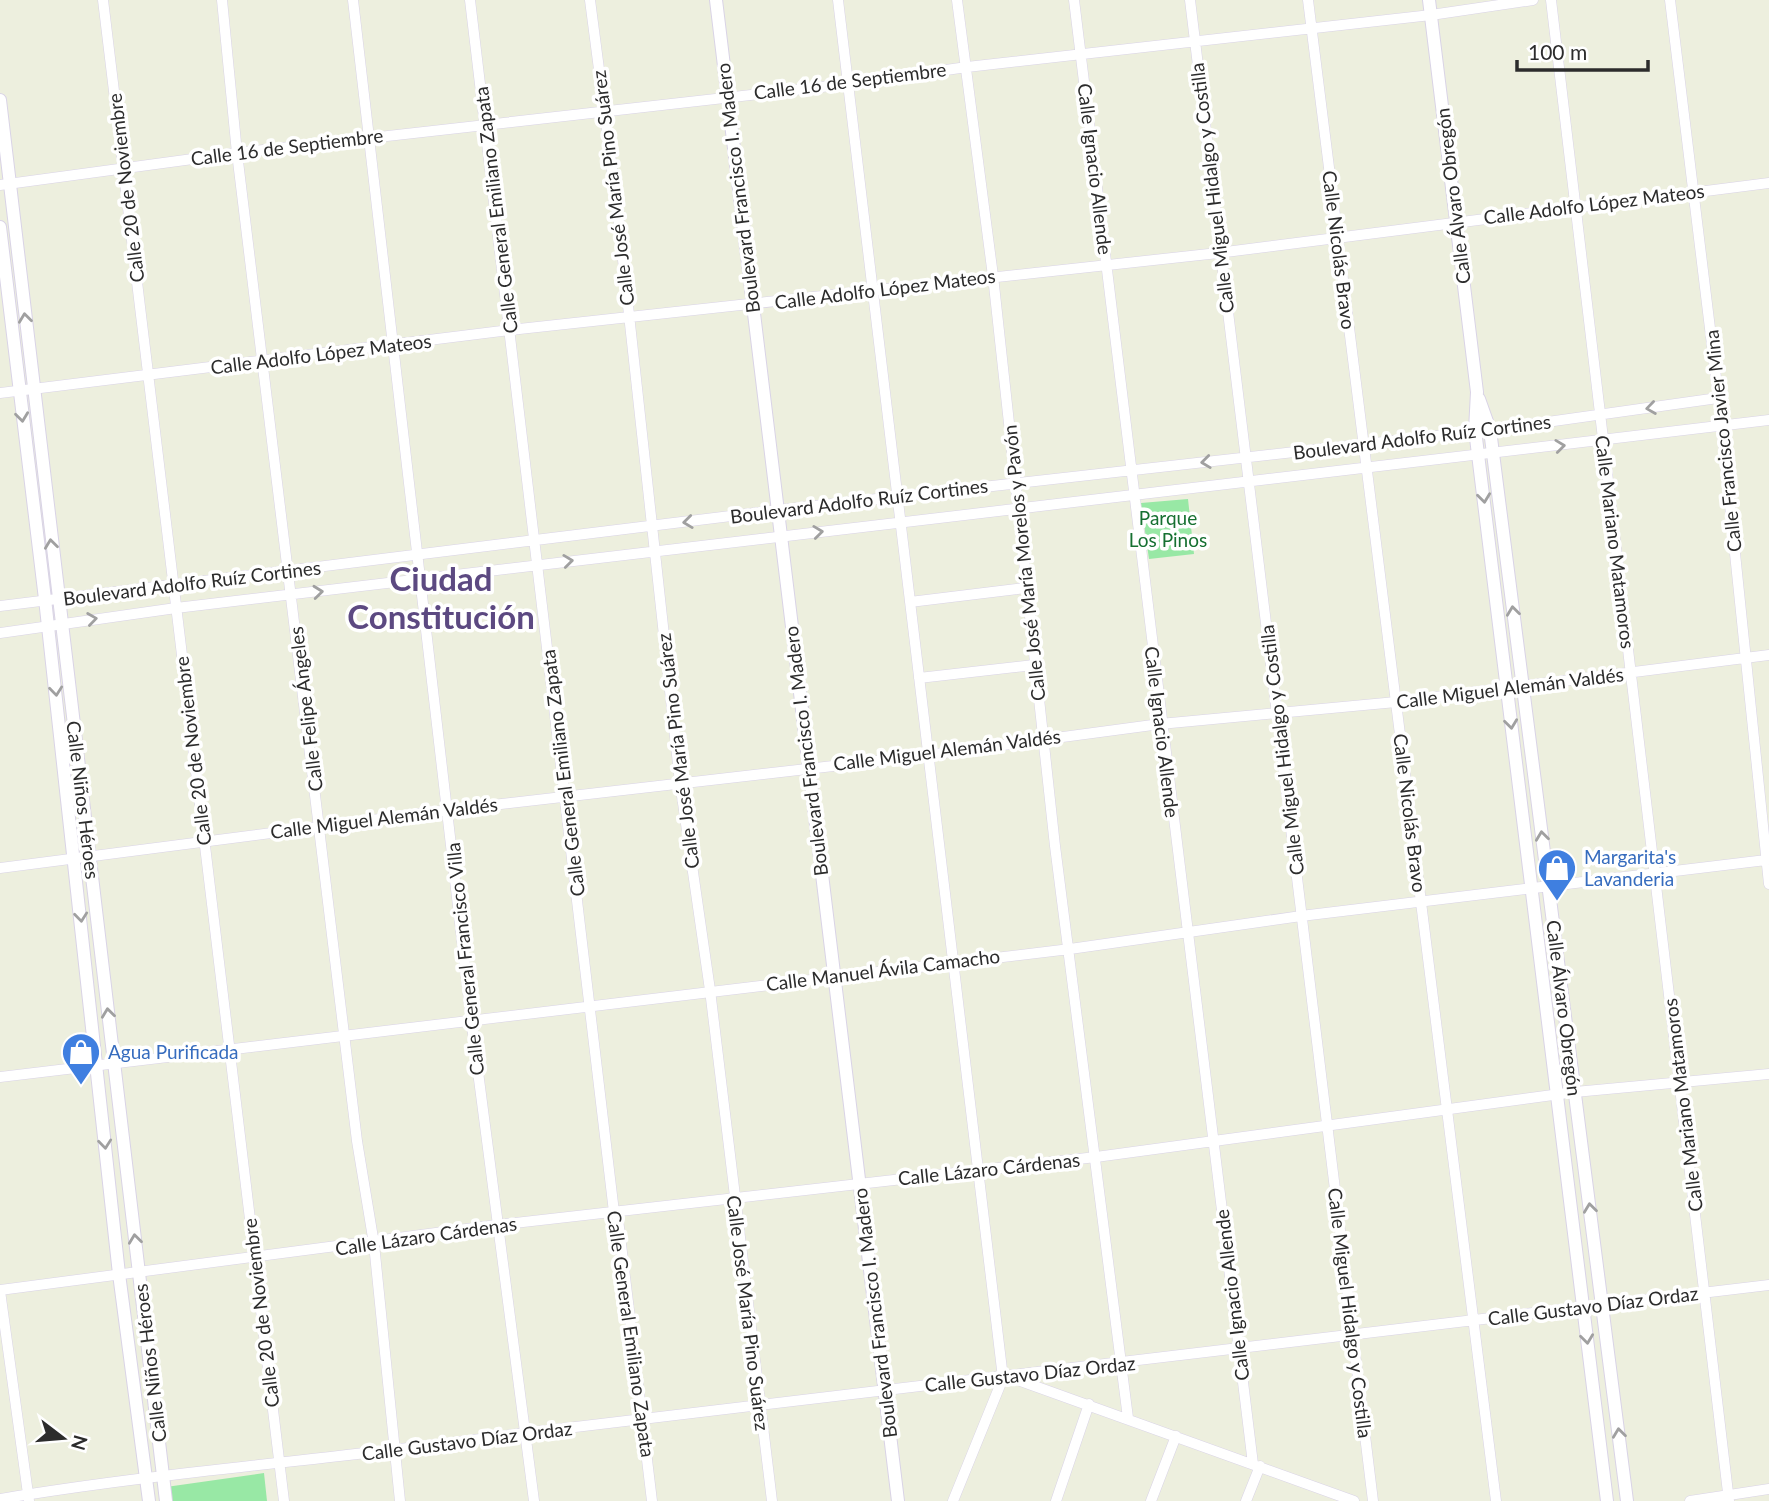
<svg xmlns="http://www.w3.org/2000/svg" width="1769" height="1501" font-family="Lato,sans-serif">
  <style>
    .green { fill: #98e8a5 }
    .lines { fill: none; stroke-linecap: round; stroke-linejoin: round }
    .minor-casing { stroke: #d9d3e6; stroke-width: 11 }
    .tertiary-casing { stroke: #d9d3e6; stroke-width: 14 }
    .minor { stroke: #fff; stroke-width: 10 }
    .tertiary { stroke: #fff; stroke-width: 12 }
    .oneway { stroke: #a0a0a0 }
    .labels { text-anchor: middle; stroke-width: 7; stroke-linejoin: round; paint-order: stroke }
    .street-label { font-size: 19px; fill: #2c2c2c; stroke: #fff }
    .park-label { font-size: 19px; fill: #167031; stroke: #fff }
    .shop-label { font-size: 19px; fill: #366cbe; stroke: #fff; text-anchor: start }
    .town-label { font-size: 33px; font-weight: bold; fill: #5c4981; stroke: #fff }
  </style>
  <rect width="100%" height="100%" fill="#edefde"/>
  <path class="green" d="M 1188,499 L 1194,554 L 1149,559 L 1141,503 Z
    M 264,1473 L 267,1501 L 168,1501 L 166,1487 Z"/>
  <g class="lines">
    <g class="minor-casing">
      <path id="minor" d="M 103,0 L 284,1501
        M 222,0 L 237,153 L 357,1141 L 374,1244 L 400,1501
        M 353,0 L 471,1018 L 534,1501
        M 470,0 L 614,1212 L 617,1211 L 652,1501
        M 590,0 L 619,223 L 680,782 L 710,990 L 772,1501
        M 838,0 L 1003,1378 L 953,1501
        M 957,0 L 993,276 L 1055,846 L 1128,1418
        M 1074,0 L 1253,1464
        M 1190,0 C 1248,501 1312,1001 1373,1501
        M 1308,0 L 1496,1501
        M 1551,0 L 1729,1501
        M 1670,0 L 1722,427 L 1769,884
        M 0,185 L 237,153 L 848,84 L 967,67 L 1431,15 L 1533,0
        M 0,393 L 510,330 L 1218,253 L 1769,183
        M 910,602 L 1025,588
        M 0,606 L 779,510 L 1490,430 L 1718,398
        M 0,633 L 176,608 L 1769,420
        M 919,678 L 1034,665
        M 0,868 L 449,810 L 929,755 L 1160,724 L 1396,702 L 1769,655
        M 0,1077 L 1070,949 L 1301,916 L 1766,860
        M 0,1290 L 497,1225 L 1096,1157 L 1575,1092 L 1769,1074
        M 0,1291 L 29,1501
        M 1015,1379 L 1354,1501
        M 0,1499 C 174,1470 351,1458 525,1433 L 1769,1285
        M 1056,1501 L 1089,1404
        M 1151,1501 L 1176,1436
        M 1246,1501 L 1260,1466
        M 1690,1501 L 1769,1489"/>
    </g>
    <g class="tertiary-casing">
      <path id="tertiary" d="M 716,0 L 898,1501
        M 1429,0 L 1477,392 L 1475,430 L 1607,1501
        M 0,100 L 166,1501
        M 0,227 L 45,599 L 119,1274 L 149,1501
        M 1479,399 L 1490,430 L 1627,1501"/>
    </g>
    <use href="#minor" class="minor"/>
    <use href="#tertiary" class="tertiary"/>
  </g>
  <defs><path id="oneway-chevron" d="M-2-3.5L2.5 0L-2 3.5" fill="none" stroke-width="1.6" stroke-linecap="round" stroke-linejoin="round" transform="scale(1.75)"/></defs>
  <g class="oneway">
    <use href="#oneway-chevron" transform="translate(25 318) rotate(-97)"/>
    <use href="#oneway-chevron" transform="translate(1651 408) rotate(172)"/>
    <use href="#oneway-chevron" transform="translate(22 417) rotate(83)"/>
    <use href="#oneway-chevron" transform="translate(1560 446) rotate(-7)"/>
    <use href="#oneway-chevron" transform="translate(1206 462) rotate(173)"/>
    <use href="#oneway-chevron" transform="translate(1484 498) rotate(83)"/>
    <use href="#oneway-chevron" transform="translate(688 522) rotate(173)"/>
    <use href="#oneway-chevron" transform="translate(818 532) rotate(-7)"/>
    <use href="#oneway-chevron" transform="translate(51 544) rotate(-97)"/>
    <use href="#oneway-chevron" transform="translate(568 561) rotate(-7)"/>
    <use href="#oneway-chevron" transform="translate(318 592) rotate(-6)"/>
    <use href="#oneway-chevron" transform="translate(1513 611) rotate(-97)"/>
    <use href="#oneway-chevron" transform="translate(92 619) rotate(-8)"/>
    <use href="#oneway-chevron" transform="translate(56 691) rotate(84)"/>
    <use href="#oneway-chevron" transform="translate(1511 724) rotate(83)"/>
    <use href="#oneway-chevron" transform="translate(1542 836) rotate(-97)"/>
    <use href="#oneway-chevron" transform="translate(81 917) rotate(84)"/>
    <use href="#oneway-chevron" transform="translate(108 1013) rotate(-97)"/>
    <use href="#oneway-chevron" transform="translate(105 1144) rotate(84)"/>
    <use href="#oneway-chevron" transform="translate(1590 1208) rotate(-97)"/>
    <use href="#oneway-chevron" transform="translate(135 1239) rotate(-97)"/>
    <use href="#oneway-chevron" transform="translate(1587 1339) rotate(83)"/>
    <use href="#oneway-chevron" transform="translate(1619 1433) rotate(-97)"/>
  </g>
  <defs>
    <g id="shop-pin" transform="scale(2.0125)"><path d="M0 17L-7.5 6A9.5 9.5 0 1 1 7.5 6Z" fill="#3f7fe0" stroke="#fff"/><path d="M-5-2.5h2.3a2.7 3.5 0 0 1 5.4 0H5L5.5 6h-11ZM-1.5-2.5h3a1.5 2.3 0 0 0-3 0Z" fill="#fff"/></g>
  </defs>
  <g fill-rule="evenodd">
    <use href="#shop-pin" x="1557" y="868"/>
    <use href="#shop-pin" x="81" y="1052"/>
  </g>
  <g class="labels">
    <g class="street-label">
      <text transform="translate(850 81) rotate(-7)" y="7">Calle 16 de Septiembre</text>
      <text transform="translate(287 147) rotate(-7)" y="7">Calle 16 de Septiembre</text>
      <text transform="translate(1095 169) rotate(83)" y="7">Calle Ignacio Allende</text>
      <text transform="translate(126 188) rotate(-97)" y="7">Calle 20 de Noviembre</text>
      <text transform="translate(613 188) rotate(-97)" y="7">Calle José María Pino Suárez</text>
      <text transform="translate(738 188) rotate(-97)" y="7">Boulevard Francisco I. Madero</text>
      <text transform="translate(1212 188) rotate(-97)" y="7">Calle Miguel Hidalgo y Costilla</text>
      <text transform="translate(1453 196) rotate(-97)" y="7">Calle Álvaro Obregón</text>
      <text transform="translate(1594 204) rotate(-7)" y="7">Calle Adolfo López Mateos</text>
      <text transform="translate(496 210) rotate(-97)" y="7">Calle General Emiliano Zapata</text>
      <text transform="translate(1339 250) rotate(83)" y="7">Calle Nicolás Bravo</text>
      <text transform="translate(885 289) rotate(-7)" y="7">Calle Adolfo López Mateos</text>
      <text transform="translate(321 354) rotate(-7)" y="7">Calle Adolfo López Mateos</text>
      <text transform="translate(1422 437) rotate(-7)" y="7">Boulevard Adolfo Ruíz Cortines</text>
      <text transform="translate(1723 441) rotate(-96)" y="7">Calle Francisco Javier Mina</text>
      <text transform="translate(859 501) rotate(-7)" y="7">Boulevard Adolfo Ruíz Cortines</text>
      <text transform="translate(1615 542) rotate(83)" y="7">Calle Mariano Matamoros</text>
      <text transform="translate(1024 563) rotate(-96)" y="7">Calle José María Morelos y Pavón</text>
      <text transform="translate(192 583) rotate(-7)" y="7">Boulevard Adolfo Ruíz Cortines</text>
      <text transform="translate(1510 688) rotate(-7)" y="7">Calle Miguel Alemán Valdés</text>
      <text transform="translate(306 709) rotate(-97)" y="7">Calle Felipe Ángeles</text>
      <text transform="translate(1162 732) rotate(83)" y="7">Calle Ignacio Allende</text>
      <text transform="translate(947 750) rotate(-7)" y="7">Calle Miguel Alemán Valdés</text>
      <text transform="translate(1282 750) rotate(-97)" y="7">Calle Miguel Hidalgo y Costilla</text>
      <text transform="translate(193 751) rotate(-97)" y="7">Calle 20 de Noviembre</text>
      <text transform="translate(678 751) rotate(-97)" y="7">Calle José María Pino Suárez</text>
      <text transform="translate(806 751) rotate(-97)" y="7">Boulevard Francisco I. Madero</text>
      <text transform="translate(563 773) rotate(-97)" y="7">Calle General Emiliano Zapata</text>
      <text transform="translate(83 800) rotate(83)" y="7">Calle Niños Héroes</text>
      <text transform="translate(1410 813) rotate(83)" y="7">Calle Nicolás Bravo</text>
      <text transform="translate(384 818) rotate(-7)" y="7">Calle Miguel Alemán Valdés</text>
      <text transform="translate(465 959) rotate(-96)" y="7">Calle General Francisco Villa</text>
      <text transform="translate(883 970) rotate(-7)" y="7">Calle Manuel Ávila Camacho</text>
      <text transform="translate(1564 1008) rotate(83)" y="7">Calle Álvaro Obregón</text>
      <text transform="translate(1683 1105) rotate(-97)" y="7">Calle Mariano Matamoros</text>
      <text transform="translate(989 1169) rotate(-6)" y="7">Calle Lázaro Cárdenas</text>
      <text transform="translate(426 1236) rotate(-8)" y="7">Calle Lázaro Cárdenas</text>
      <text transform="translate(1232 1295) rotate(-97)" y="7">Calle Ignacio Allende</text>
      <text transform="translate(1593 1306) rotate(-7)" y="7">Calle Gustavo Díaz Ordaz</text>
      <text transform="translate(261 1313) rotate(-97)" y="7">Calle 20 de Noviembre</text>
      <text transform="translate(748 1313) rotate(83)" y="7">Calle José María Pino Suárez</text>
      <text transform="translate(875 1313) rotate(-97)" y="7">Boulevard Francisco I. Madero</text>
      <text transform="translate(1350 1313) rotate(83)" y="7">Calle Miguel Hidalgo y Costilla</text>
      <text transform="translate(631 1334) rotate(82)" y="7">Calle General Emiliano Zapata</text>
      <text transform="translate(150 1363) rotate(-97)" y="7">Calle Niños Héroes</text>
      <text transform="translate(1030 1374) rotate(-6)" y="7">Calle Gustavo Díaz Ordaz</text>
      <text transform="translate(467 1441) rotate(-7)" y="7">Calle Gustavo Díaz Ordaz</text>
    </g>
    <g class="park-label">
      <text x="1168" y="525">Parque<tspan x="1168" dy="22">Los Pinos</tspan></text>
    </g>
    <g class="shop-label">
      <text x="1584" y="864">Margarita's<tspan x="1584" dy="22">Lavanderia</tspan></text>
      <text x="108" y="1059">Agua Purificada</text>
    </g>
    <g class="town-label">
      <text x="441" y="591">Ciudad<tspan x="441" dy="38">Constitución</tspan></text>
    </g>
  </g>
  <g transform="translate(63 1438) rotate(106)" stroke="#ffffff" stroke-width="5" paint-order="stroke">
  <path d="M0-5L12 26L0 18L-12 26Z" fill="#2c2c2c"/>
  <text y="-10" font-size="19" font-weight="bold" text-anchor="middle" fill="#2c2c2c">N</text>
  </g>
  <path d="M1517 60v10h131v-10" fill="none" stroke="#2c2c2c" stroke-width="3.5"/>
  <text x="1528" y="60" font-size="21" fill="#2c2c2c" stroke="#ffffff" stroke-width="5" paint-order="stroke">100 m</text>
</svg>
